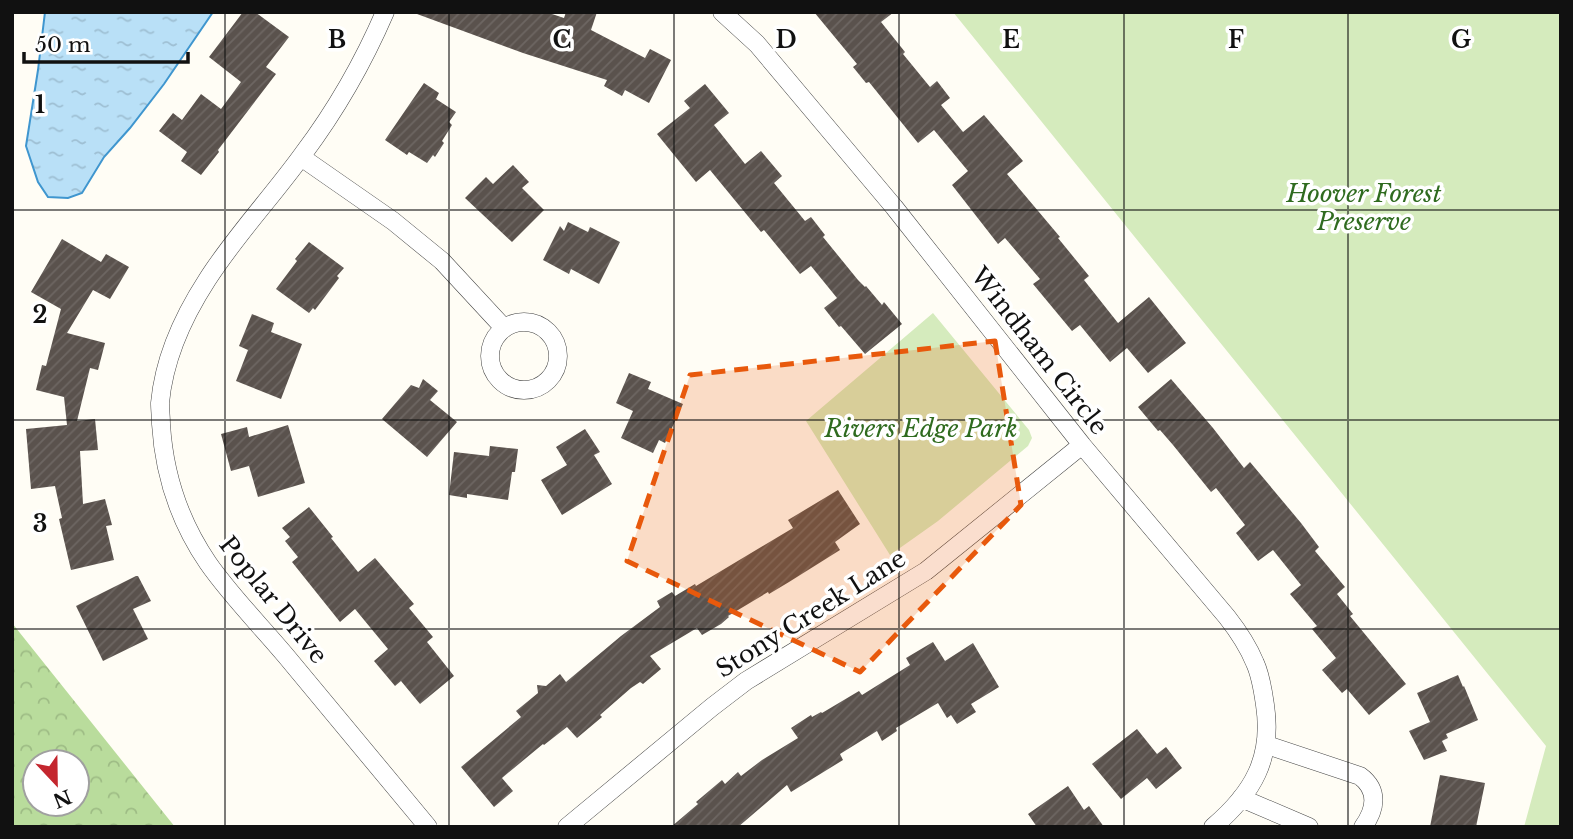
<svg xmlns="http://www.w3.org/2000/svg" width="1573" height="839" font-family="'Libre Baskerville',serif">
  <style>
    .forest { fill: url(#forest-crowns); fill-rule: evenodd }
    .park { fill: #d5ebbd }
    .water { fill: url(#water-ripples); stroke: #3f96cf; stroke-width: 2 }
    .building { fill: url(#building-hatch) }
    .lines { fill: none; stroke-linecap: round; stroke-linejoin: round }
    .street-casing { stroke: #444; stroke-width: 19 }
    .street { stroke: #fff; stroke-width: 18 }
    .marked { fill: #e8590c; fill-opacity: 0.2; stroke: #e8590c; stroke-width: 5; stroke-dasharray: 14 9; stroke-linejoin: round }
    .grid { fill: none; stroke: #111; stroke-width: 2; stroke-opacity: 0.55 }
    .labels { text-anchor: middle; stroke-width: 7; stroke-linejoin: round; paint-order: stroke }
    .park-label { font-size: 24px; font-style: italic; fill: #2f6b1f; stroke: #fff }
    .street-label { font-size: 24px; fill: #111; stroke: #fff }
    .grid-label { font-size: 23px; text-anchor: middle; font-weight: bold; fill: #111; stroke: #fff; stroke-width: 7; stroke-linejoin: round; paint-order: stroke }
  </style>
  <defs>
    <pattern id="forest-crowns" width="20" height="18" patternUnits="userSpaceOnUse" patternTransform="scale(1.75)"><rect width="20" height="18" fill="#b9dc9c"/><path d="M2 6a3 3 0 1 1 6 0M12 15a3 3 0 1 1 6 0" fill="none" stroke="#9ebc85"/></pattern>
    <pattern id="water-ripples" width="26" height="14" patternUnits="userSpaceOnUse" patternTransform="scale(1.75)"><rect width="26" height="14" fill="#b9e0f7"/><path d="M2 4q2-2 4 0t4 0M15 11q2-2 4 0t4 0" fill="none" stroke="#9ebfd3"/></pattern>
    <pattern id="building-hatch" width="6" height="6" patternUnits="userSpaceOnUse" patternTransform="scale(1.75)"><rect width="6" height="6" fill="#5a524d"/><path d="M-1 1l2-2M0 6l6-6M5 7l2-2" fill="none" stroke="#6d6662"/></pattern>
  </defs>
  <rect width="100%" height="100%" fill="#fffdf5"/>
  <path class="forest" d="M 12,623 L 175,827 L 176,827 L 12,827 ZM 35,762 L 77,762 L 77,804 L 35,804 Z"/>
  <path class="park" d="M 953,12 L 1561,12 L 1561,827 L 1524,827 L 1546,746 Z
    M 933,313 L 1029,430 L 1032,438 L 1028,446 L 938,521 L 890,555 L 806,421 Z"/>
  <path class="water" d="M 45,12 L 213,12 L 164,84 L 130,128 L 104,157 L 82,193 L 68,198 L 48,197 L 38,182 L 26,146 L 38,70 Z"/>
  <path class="building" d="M 243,12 L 255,12 L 289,37 L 266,67 L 276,74 L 218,150 L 219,152 L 201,175 L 181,161 L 187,152 L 159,131 L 173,113 L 182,120 L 201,94 L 221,109 L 241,82 L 209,57 Z
    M 417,12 L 546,12 L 564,18 L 566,12 L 597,12 L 591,30 L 645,58 L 650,49 L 671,60 L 649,103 L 625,90 L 622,96 L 604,86 L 607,80 L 523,53 L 417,14 Z
    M 814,12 L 894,12 L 881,22 L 905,52 L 903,54 L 930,87 L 937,81 L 950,98 L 941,105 L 963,132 L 984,115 L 1023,161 L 1007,174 L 1060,237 L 1058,238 L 1089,276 L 1084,280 L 1118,323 L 1149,297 L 1186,343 L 1148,373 L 1127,348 L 1110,362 L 1080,325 L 1072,331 L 1033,284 L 1040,279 L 1005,238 L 998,244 L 952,185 L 968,171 L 934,130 L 918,143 L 869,82 L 866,83 L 853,67 L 857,64 Z
    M 424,83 L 439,93 L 436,99 L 456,112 L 449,122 L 452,125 L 442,141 L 444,143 L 435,157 L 433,155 L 427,163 L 409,152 L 407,155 L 385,140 Z
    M 705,84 L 729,113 L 714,125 L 745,164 L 761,151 L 782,176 L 774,183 L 805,221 L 811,217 L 825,235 L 823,237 L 858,280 L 865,287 L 866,286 L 882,305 L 884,302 L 902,324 L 865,354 L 841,326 L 839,327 L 824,308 L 837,298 L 811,266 L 800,274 L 764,230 L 761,232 L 710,170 L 696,182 L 657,134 L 690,108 L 684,101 Z
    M 513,165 L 529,182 L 522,188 L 544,210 L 512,242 L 465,198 L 486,177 L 493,184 Z
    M 568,222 L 588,232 L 590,227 L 620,242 L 599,284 L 571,269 L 569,274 L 543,260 L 560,226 L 564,231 Z
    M 62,239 L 101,262 L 106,254 L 129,267 L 110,299 L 93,290 L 67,333 L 105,343 L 98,370 L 90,368 L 77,421 L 95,419 L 98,450 L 80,451 L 83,504 L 105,499 L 112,525 L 106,526 L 114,560 L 71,570 L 59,519 L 62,518 L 55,486 L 31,489 L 26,429 L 67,425 L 64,397 L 36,390 L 42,365 L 46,366 L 61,309 L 31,292 Z
    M 309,242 L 344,268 L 337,276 L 339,278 L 315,310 L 313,308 L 309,313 L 276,289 L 297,261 L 295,259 Z
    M 252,314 L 274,323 L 271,332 L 302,344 L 281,399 L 236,381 L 248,350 L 239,346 Z
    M 629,373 L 651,382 L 648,389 L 683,404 L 665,443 L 659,440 L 653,453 L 621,438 L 633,411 L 616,403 Z
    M 423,379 L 438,391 L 430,400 L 457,422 L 427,457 L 382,419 L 411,385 L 419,388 Z
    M 1171,379 L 1213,428 L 1244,468 L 1250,462 L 1301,523 L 1319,547 L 1315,551 L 1345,587 L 1337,594 L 1353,614 L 1350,616 L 1406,684 L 1369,715 L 1347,689 L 1342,693 L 1322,670 L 1336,658 L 1312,629 L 1317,626 L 1290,594 L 1301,585 L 1273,550 L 1258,561 L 1236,533 L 1245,525 L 1216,488 L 1211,492 L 1173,445 L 1160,430 L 1158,431 L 1138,407 Z
    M 288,425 L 305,483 L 258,497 L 249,466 L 231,471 L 221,434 L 247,427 L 249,437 Z
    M 585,429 L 600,452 L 594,455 L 612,484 L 562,515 L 541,480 L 567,465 L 556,447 Z
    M 490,446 L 518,449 L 515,472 L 512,472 L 508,500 L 467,494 L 467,498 L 449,495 L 454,452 L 489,456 Z
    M 838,490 L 860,524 L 835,542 L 840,550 L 789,582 L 769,594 L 768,592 L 728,616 L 729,617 L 721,624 L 702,635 L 697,628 L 650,656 L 661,669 L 643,684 L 640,682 L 631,688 L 600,715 L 602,717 L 577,738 L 567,727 L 544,745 L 543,744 L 502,778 L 513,791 L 494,807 L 461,767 L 521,717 L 516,711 L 538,693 L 537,685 L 546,686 L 560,674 L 566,682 L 621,636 L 660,607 L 657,601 L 672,592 L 675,596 L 695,584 L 696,586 L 793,528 L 788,520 Z
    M 309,507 L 333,537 L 331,538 L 358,572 L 375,558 L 414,604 L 409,608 L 433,637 L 427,642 L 454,676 L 420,704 L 401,681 L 395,686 L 374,661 L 388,649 L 355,609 L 340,622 L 292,562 L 298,557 L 285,541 L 290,537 L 282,528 Z
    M 136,576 L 138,576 L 151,601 L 133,609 L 148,639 L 103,661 L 76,606 Z
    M 933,642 L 945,661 L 973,643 L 999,687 L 971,704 L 976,712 L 957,724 L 951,715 L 947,718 L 938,703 L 896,728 L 897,731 L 882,741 L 877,731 L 840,754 L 843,760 L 791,792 L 787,785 L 738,827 L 671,827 L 698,804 L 696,802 L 722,780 L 725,784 L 738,772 L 741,776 L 762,760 L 798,738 L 791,728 L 811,715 L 812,717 L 821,712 L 822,713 L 859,691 L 862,695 L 910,665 L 906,658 Z
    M 1458,675 L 1463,687 L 1464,686 L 1478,720 L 1446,734 L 1448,738 L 1442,741 L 1447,751 L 1424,760 L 1409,731 L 1430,722 L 1417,693 Z
    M 1137,729 L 1157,754 L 1166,747 L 1182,768 L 1156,789 L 1147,778 L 1121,799 L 1092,764 Z
    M 1440,775 L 1485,783 L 1476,827 L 1430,827 Z
    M 1068,786 L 1084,810 L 1089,806 L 1104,827 L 1037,827 L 1028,814 Z"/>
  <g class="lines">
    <g class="street-casing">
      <path id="street" d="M 385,12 C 363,63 336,110 303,154 C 272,197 235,236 207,280 C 183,317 164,359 160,403 C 160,410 161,417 161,424 C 164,474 180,522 208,563 C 231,596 260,625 286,656 C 334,713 381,770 428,827
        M 722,12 L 757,44 L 894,207 L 1082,445 L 1227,617 C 1238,631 1248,646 1255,663 C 1261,676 1263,691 1265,705 C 1273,758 1253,793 1213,827
        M 301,157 L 393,221 L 442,261 L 504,328
        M490 356a34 34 0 1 1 68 0a34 34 0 1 1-68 0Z
        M 1267,745 L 1360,776 C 1379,790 1376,809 1363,827
        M 1241,798 L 1309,827
        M 567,827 L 712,707 L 746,681 L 926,571 L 1082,445"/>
    </g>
    <use href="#street" class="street"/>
  </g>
  <path class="marked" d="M 995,341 L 1021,505 L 860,672 L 627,561 L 690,375 Z"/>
  <path class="grid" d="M 225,12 L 225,827M 449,12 L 449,827M 674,12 L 674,827M 899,12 L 899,827M 1124,12 L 1124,827M 1348,12 L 1348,827M 12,210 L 1561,210M 12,420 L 1561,420M 12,629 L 1561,629"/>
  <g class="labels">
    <g class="park-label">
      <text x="1364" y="202">Hoover Forest<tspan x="1364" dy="28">Preserve</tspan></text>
      <text x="921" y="437">Rivers Edge Park</text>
    </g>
    <g class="street-label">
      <text transform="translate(1039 351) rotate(52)" y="8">Windham Circle</text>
      <text transform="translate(273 600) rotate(51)" y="8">Poplar Drive</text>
      <text transform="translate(811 614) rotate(-32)" y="8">Stony Creek Lane</text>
    </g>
  </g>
  <g class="grid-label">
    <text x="337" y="48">B</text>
    <text x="562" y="48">C</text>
    <text x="786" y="48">D</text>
    <text x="1011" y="48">E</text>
    <text x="1236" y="48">F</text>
    <text x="1461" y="48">G</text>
    <text x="40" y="113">1</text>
    <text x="40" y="323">2</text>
    <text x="40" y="532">3</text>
  </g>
  <rect width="1573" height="839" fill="none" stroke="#111111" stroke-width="28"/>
  <g transform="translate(56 783) rotate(158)"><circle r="33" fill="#ffffff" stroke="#a0a0a0" stroke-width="2"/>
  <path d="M0-5L12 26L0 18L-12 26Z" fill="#c4262e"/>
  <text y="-10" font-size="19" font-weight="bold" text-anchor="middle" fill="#111111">N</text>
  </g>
  <path d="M24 52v10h164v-10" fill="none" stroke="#111111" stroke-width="3.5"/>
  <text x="35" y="52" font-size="21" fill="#111111" stroke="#ffffff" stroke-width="5" paint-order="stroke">50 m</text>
</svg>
